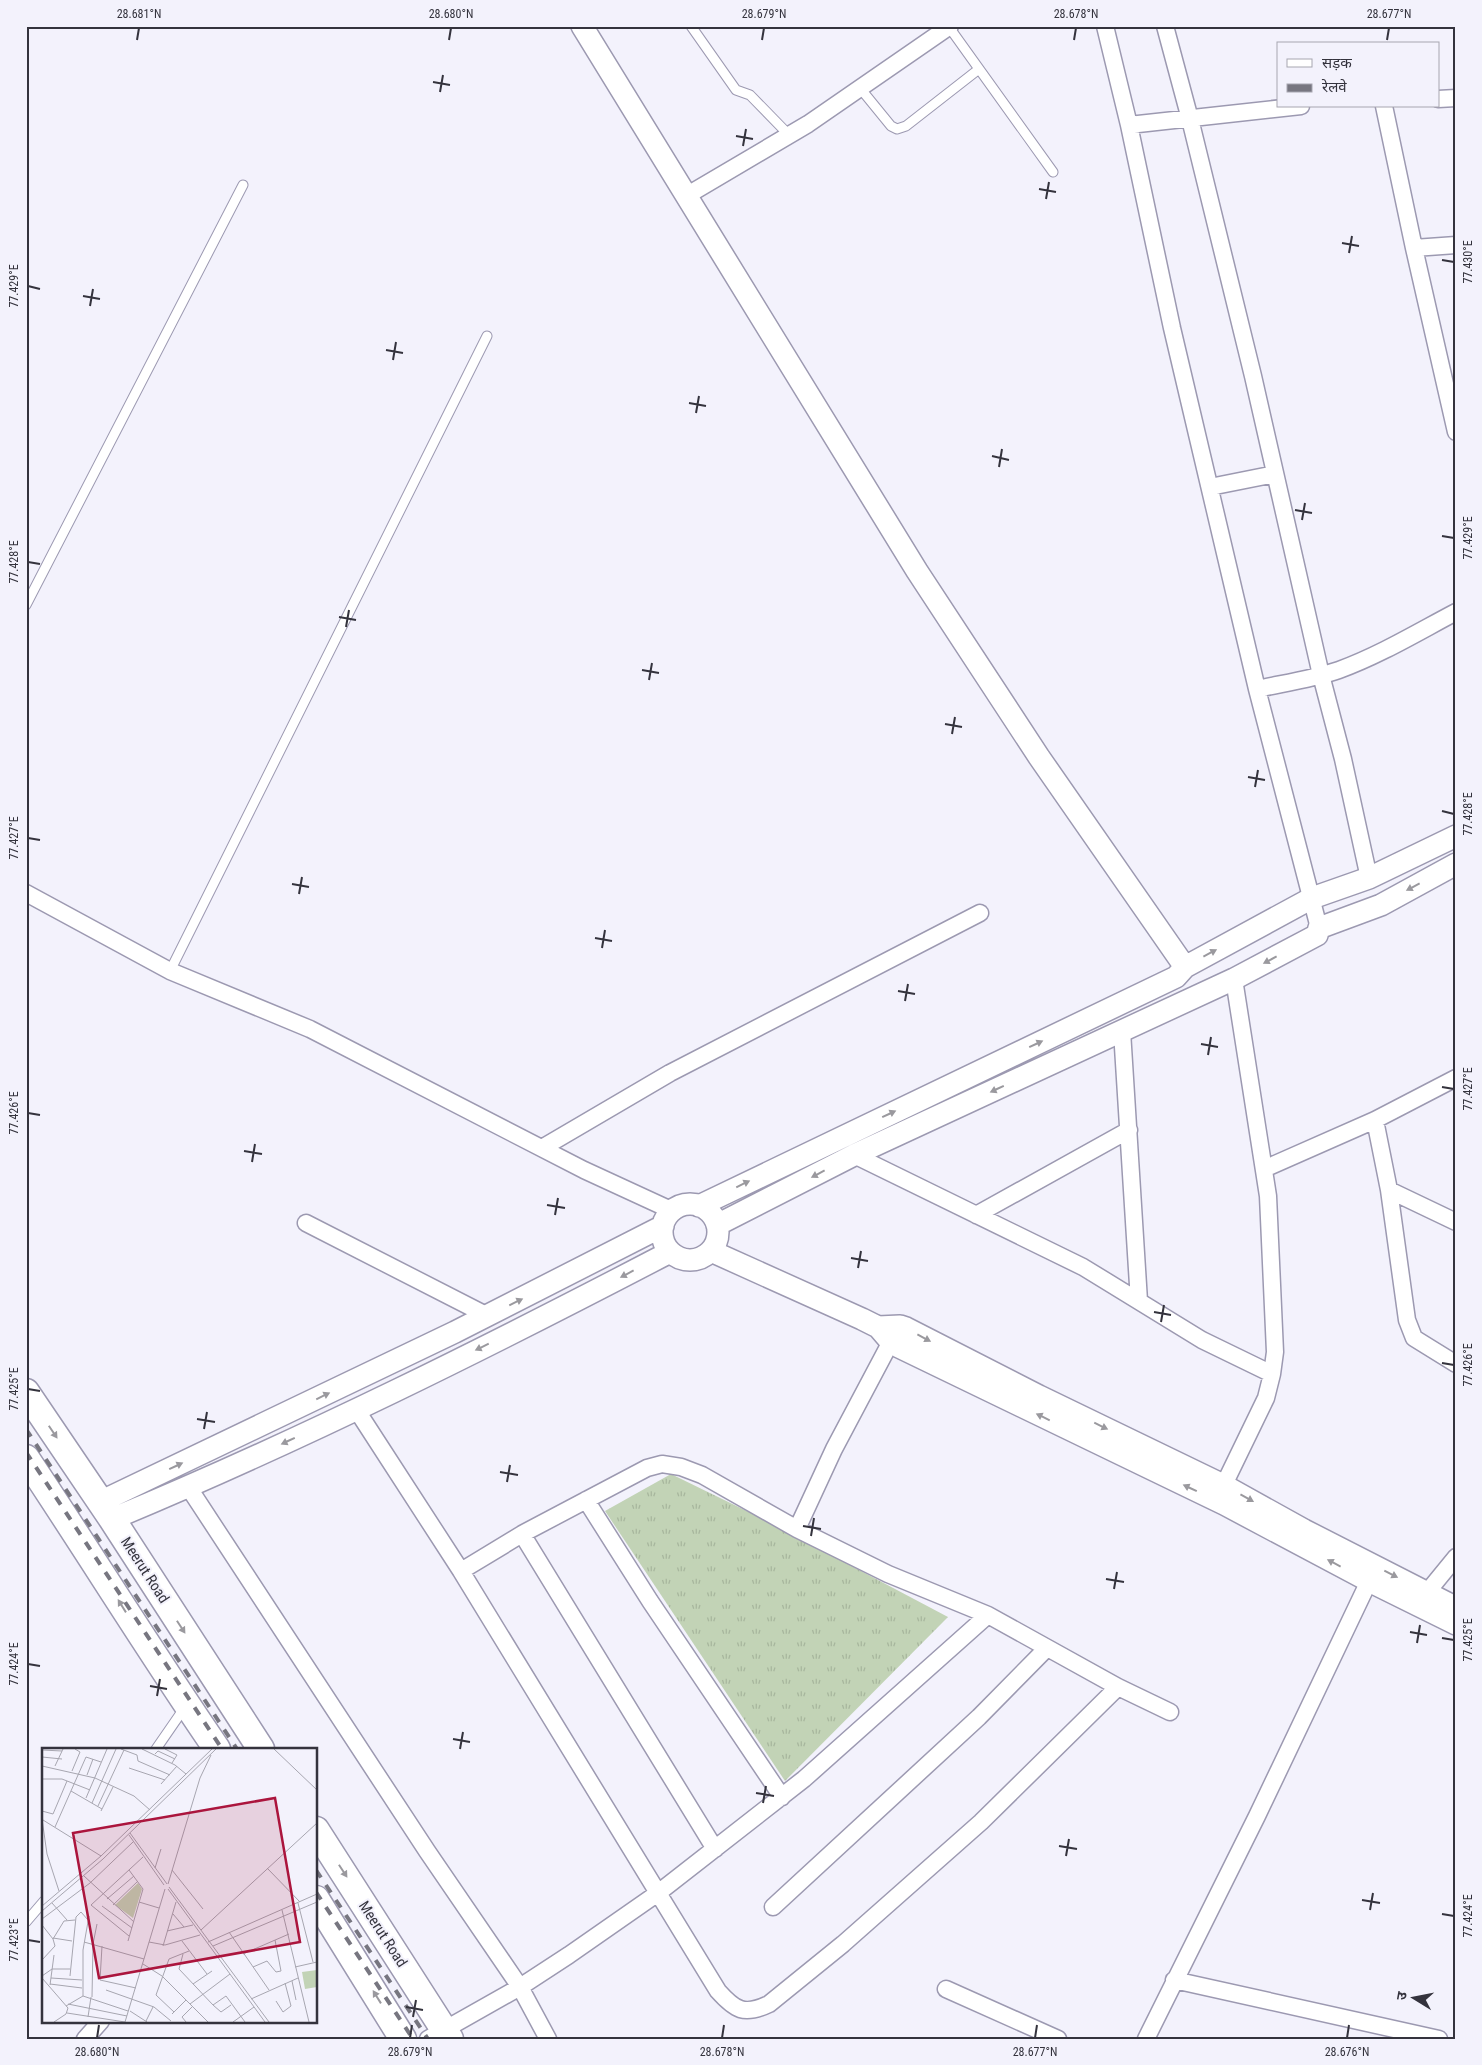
<svg xmlns="http://www.w3.org/2000/svg" width="1482" height="2065" font-family="'Roboto Condensed','Noto Sans Devanagari',sans-serif">
  <style>
    .grass { fill: url(#grass-tufts) }
    .lines { fill: none; stroke-linecap: round; stroke-linejoin: round }
    .service-casing { stroke: #9c99b1; stroke-width: 11 }
    .minor-casing { stroke: #9c99b1; stroke-width: 19 }
    .tertiary-casing { stroke: #9c99b1; stroke-width: 24 }
    .primary-casing { stroke: #9c99b1; stroke-width: 29 }
    .service { stroke: #fff; stroke-width: 9 }
    .minor { stroke: #fff; stroke-width: 16 }
    .tertiary { stroke: #fff; stroke-width: 21 }
    .primary { stroke: #fff; stroke-width: 26 }
    .rail { stroke: #777680; stroke-width: 4; stroke-dasharray: 9 9; stroke-linecap: butt }
    .oneway { fill: #9a999e }
    .ticks { fill: none; stroke: #34333d; stroke-width: 2 }
    .labels { text-anchor: middle; stroke-width: 4; stroke-linejoin: round; paint-order: stroke }
    .street-label { font-size: 15px; fill: #34333d; stroke: #f3f2fc }
    .inset-road { fill: none; stroke: #a7a6b0; stroke-width: 1 }
    .view { fill: #ab153d; fill-opacity: 0.15; stroke: #ab153d; stroke-width: 2.5 }
    .inset-edge { fill: none; stroke: #34333d; stroke-width: 2.5 }
    .neatline { fill: none; stroke: #34333d; stroke-width: 2 }
    .ticks-label { font-size: 12px; text-anchor: middle; fill: #34333d }
  </style>
  <defs>
    <pattern id="grass-tufts" width="24" height="20" patternUnits="userSpaceOnUse" patternTransform="scale(1.25)"><rect width="24" height="20" fill="#c2d3b6"/><path d="M3 7l-1-3M5 7V3M7 7l1-3M15 17l-1-3M17 17v-4M19 17l1-3" fill="none" stroke="#a7b69d"/></pattern>
  </defs>
  <rect width="100%" height="100%" fill="#f3f2fc"/>
  <path class="grass" d="M 671,1474 L 757,1516 L 948,1617 L 785,1781 L 605,1511 Z"/>
  <g class="lines">
    <g class="service-casing">
      <path id="service" d="M 691,26 L 736,90 L 750,95 L 789,135
        M 949,27 L 1053,172
        M 860,88 L 891,126 L 897,129 L 906,126 L 979,69
        M 26,605 L 243,185
        M 170,971 L 487,336
        M 156,1749 L 185,1707
        M 26,1922 L 44,1901"/>
    </g>
    <g class="minor-casing">
      <path id="minor" d="M 1105,26 L 1129,125 L 1172,328 L 1257,689 L 1319,928
        M 1165,26 L 1190,119 L 1253,376 L 1321,675 L 1343,759 L 1369,878
        M 1438,99 L 1456,98
        M 1384,106 L 1414,248 L 1456,432
        M 1129,125 L 1301,106
        M 686,196 L 808,124 L 950,26
        M 1414,248 L 1456,245
        M 1210,487 L 1275,474
        M 1257,689 C 1285,683 1313,679 1339,670 C 1380,655 1418,632 1456,612
        M 26,893 L 170,971 L 310,1029 L 584,1170 L 673,1211
        M 1122,1031 L 1139,1301
        M 1375,1120 L 1389,1190 L 1407,1320 L 1414,1338 L 1456,1364
        M 542,1148 L 670,1073 L 980,913
        M 854,1155 L 1083,1267 L 1202,1340 L 1272,1374
        M 1264,1169 L 1375,1120 L 1456,1078
        M 1389,1190 L 1456,1222
        M 976,1215 L 1129,1130
        M 306,1223 L 488,1316
        M 356,1409 L 461,1571 L 718,1991 C 735,2010 744,2016 769,2004 L 843,1944 L 981,1822 L 1118,1687
        M 189,1488 L 427,1851 L 520,1987 L 548,2039
        M 1219,1495 L 1266,1398 L 1272,1374 L 1275,1352 L 1268,1196 L 1234,979
        M 586,1500 L 650,1601 L 782,1797
        M 797,1529 L 834,1449 L 896,1332
        M 522,1534 L 715,1849
        M 461,1571 L 522,1534 L 647,1468 L 662,1464 L 681,1467 L 702,1475 L 797,1529 L 888,1574 L 988,1615 L 1118,1687 L 1170,1712
        M 1420,1601 L 1456,1557
        M 773,1907 L 979,1717 L 1047,1648
        M 1174,1980 L 1439,2039
        M 946,1989 L 1058,2039
        M 85,2039 L 101,2021
        M 428,2039 L 520,1987 L 569,1955 L 658,1893 L 804,1779 L 988,1615
        M 1146,2039 L 1257,1816 L 1369,1581"/>
    </g>
    <g class="tertiary-casing">
      <path id="tertiary" d="M 582,26 L 917,571 L 1039,757 L 1185,967
        M662 1232a28 28 0 1 1 56 0a28 28 0 1 1-56 0Z
        M 699,1206 L 1176,977 L 1185,967 L 1312,898 L 1369,878 L 1456,836
        M 717,1225 L 854,1155 L 1234,979 L 1317,935 L 1319,928 L 1381,905 L 1456,864
        M 711,1251 L 862,1319 L 878,1327 L 890,1341 L 899,1347 L 1224,1504 L 1369,1581 L 1456,1624
        M 878,1327 L 900,1326 L 906,1328 L 1039,1396 L 1223,1485 L 1304,1530 L 1449,1604
        M 100,1502 L 455,1332 L 663,1226
        M 112,1519 C 302,1440 488,1347 670,1252"/>
    </g>
    <g class="primary-casing">
      <path id="primary" d="M 26,1392 L 112,1519 L 261,1749
        M 26,1458 C 90,1554 151,1653 217,1749
        M 316,1830 L 450,2039
        M 316,1899 L 403,2039"/>
    </g>
    <use href="#service" class="service"/>
    <use href="#minor" class="minor"/>
    <use href="#tertiary" class="tertiary"/>
    <use href="#primary" class="primary"/>
    <path class="rail" d="M 26,1429 L 237,1749
      M 26,1452 L 222,1749
      M 316,1870 L 428,2039
      M 316,1892 L 413,2039"/>
  </g>
  <defs><path id="oneway-solid" d="M-6-.8H1V-3.2L6.5 0L1 3.2V.8H-6Z" transform="scale(1.25)"/></defs>
  <g class="oneway">
    <use href="#oneway-solid" transform="translate(1413 887) rotate(152)"/>
    <use href="#oneway-solid" transform="translate(1210 953) rotate(-28)"/>
    <use href="#oneway-solid" transform="translate(1270 960) rotate(152)"/>
    <use href="#oneway-solid" transform="translate(1036 1044) rotate(-25)"/>
    <use href="#oneway-solid" transform="translate(997 1089) rotate(155)"/>
    <use href="#oneway-solid" transform="translate(889 1114) rotate(-25)"/>
    <use href="#oneway-solid" transform="translate(818 1174) rotate(152)"/>
    <use href="#oneway-solid" transform="translate(743 1184) rotate(-26)"/>
    <use href="#oneway-solid" transform="translate(627 1274) rotate(152)"/>
    <use href="#oneway-solid" transform="translate(516 1302) rotate(-26)"/>
    <use href="#oneway-solid" transform="translate(924 1338) rotate(28)"/>
    <use href="#oneway-solid" transform="translate(482 1347) rotate(154)"/>
    <use href="#oneway-solid" transform="translate(323 1396) rotate(-26)"/>
    <use href="#oneway-solid" transform="translate(1043 1417) rotate(-154)"/>
    <use href="#oneway-solid" transform="translate(1101 1426) rotate(26)"/>
    <use href="#oneway-solid" transform="translate(53 1432) rotate(56)"/>
    <use href="#oneway-solid" transform="translate(288 1441) rotate(155)"/>
    <use href="#oneway-solid" transform="translate(176 1466) rotate(-25)"/>
    <use href="#oneway-solid" transform="translate(1190 1488) rotate(-155)"/>
    <use href="#oneway-solid" transform="translate(1247 1498) rotate(29)"/>
    <use href="#oneway-solid" transform="translate(1334 1563) rotate(-152)"/>
    <use href="#oneway-solid" transform="translate(1391 1574) rotate(27)"/>
    <use href="#oneway-solid" transform="translate(122 1606) rotate(-122)"/>
    <use href="#oneway-solid" transform="translate(181 1627) rotate(57)"/>
    <use href="#oneway-solid" transform="translate(343 1871) rotate(57)"/>
    <use href="#oneway-solid" transform="translate(377 1997) rotate(-122)"/>
  </g>
  <path class="ticks" d="M 137,40 L 139,28M 449,40 L 451,28M 762,40 L 764,28M 1074,40 L 1076,28M 1387,40 L 1389,28M 433,82 L 450,85M 440,92 L 443,75M 736,136 L 753,139M 743,146 L 746,129M 1039,189 L 1056,192M 1046,199 L 1049,182M 1342,243 L 1359,246M 1349,253 L 1352,236M 1442,260 L 1454,262M 28,286 L 40,289M 83,296 L 100,299M 90,306 L 93,289M 386,350 L 403,353M 393,360 L 396,342M 689,403 L 706,406M 696,413 L 699,396M 992,456 L 1009,460M 999,467 L 1002,449M 1295,510 L 1312,513M 1302,520 L 1305,503M 1442,536 L 1454,538M 28,562 L 40,564M 339,617 L 356,620M 346,627 L 349,610M 642,670 L 659,673M 649,680 L 652,663M 945,724 L 962,727M 952,734 L 955,717M 1248,777 L 1265,780M 1255,787 L 1258,770M 1442,811 L 1454,814M 28,838 L 40,840M 292,884 L 309,887M 299,894 L 302,877M 595,938 L 612,941M 602,948 L 605,930M 898,991 L 915,994M 905,1001 L 908,984M 1201,1044 L 1218,1047M 1208,1055 L 1211,1037M 1442,1087 L 1454,1089M 28,1113 L 40,1115M 244,1151 L 262,1154M 252,1162 L 255,1144M 547,1205 L 565,1208M 555,1215 L 558,1198M 851,1258 L 868,1261M 858,1268 L 861,1251M 1154,1312 L 1171,1315M 1161,1322 L 1164,1305M 1442,1363 L 1454,1365M 28,1389 L 40,1391M 197,1419 L 215,1422M 204,1429 L 207,1412M 500,1472 L 518,1475M 507,1482 L 510,1465M 803,1526 L 821,1529M 811,1536 L 814,1518M 1106,1579 L 1124,1582M 1114,1589 L 1117,1572M 1410,1632 L 1427,1635M 1442,1638 L 1454,1640M 1417,1643 L 1420,1625M 28,1664 L 40,1666M 150,1686 L 167,1689M 157,1696 L 160,1679M 453,1739 L 470,1742M 460,1749 L 463,1732M 756,1793 L 774,1796M 763,1803 L 766,1786M 1059,1846 L 1077,1849M 1066,1856 L 1069,1839M 1362,1900 L 1380,1903M 1370,1910 L 1373,1893M 1442,1914 L 1454,1916M 28,1940 L 40,1942M 406,2007 L 423,2010M 413,2017 L 416,2000M 97,2038 L 99,2025M 410,2038 L 412,2025M 722,2038 L 724,2025M 1035,2038 L 1037,2025M 1347,2038 L 1349,2025"/>
  <g class="labels">
    <g class="street-label">
      <text transform="translate(145 1570) rotate(57)" y="5">Meerut Road</text>
      <text transform="translate(383 1934) rotate(57)" y="5">Meerut Road</text>
    </g>
  </g>
  <g transform="translate(42 1748)">
    <rect width="275" height="275" fill="#f3f2fc"/>
    <path d="M 96,135 L 100,141 L 91,170 L 73,157 ZM 275,222 L 275,239 L 263,241 L 260,224 Z" fill="#c2d3b6"/>
    <path class="inset-road" d="M 79,1 L 95,7 L 96,13 L 128,27M 100,1 L 133,17 L 144,26M 123,1 L 135,7 L 130,15M 232,1 L 275,42M 0,2 L 20,3M 113,6 L 116,3 L 133,11M 0,9 L 20,11M 0,18 L 53,30 L 92,48 L 108,62M 13,18 L 21,1M 87,20 L 123,32M 30,23 L 38,4 L 33,1M 45,27 L 51,11M 0,31 L 20,31 L 48,42M 119,36 L 135,18M 29,43 L 60,61M 44,50 L 65,1M 50,55 L 74,1M 56,58 L 82,2M 0,63 L 11,66 L 25,33M 59,63 L 71,39M 0,71 L 5,106 L 17,143M 1,72 L 59,108M 13,79 L 44,9 L 59,14M 88,85 L 125,136M 87,87 L 122,137M 113,120 L 119,101M 225,120 L 258,154M 130,122 L 161,161M 42,128 L 92,174M 126,136 L 158,30 L 169,7M 127,139 L 227,274M 126,141 L 223,274M 65,151 L 92,128M 97,154 L 117,160M 10,155 L 25,172M 256,155 L 271,214M 71,157 L 96,133M 0,158 L 59,108 L 170,1M 60,158 L 90,180M 240,162 L 267,274M 0,163 L 61,111 L 174,1M 131,166 L 142,179M 0,171 L 48,135 L 91,94M 0,177 L 11,191 L 13,198 L 0,212M 159,182 L 275,75M 125,183 L 151,177M 187,184 L 227,242M 87,188 L 49,157 L 101,109M 11,190 L 30,193M 11,191 L 22,173 L 33,172M 86,193 L 101,141 L 87,122M 140,193 L 165,226M 42,194 L 102,211M 107,194 L 123,197 L 158,187M 166,194 L 275,146M 60,198 L 58,232 L 94,240M 121,198 L 134,154M 171,198 L 275,154M 141,206 L 137,221 L 171,257 L 184,248 L 203,274M 201,206 L 247,186M 101,216 L 120,228 L 166,274M 211,219 L 225,213 L 234,224 L 239,223 L 233,192M 253,219 L 275,214M 0,228 L 10,221 L 28,221M 28,228 L 34,169 L 39,164 L 46,172M 0,230 L 26,260 L 24,266 L 12,274M 9,230 L 40,232M 250,233 L 254,252M 8,236 L 40,240M 151,236 L 170,223M 8,237 L 12,207M 64,242 L 112,259 L 129,273M 41,248 L 41,202 L 47,168M 50,249 L 51,196 L 55,176M 209,251 L 256,230M 234,253 L 241,264 L 249,258 L 243,235M 26,256 L 85,268M 148,256 L 188,226M 171,257 L 179,264 L 189,257M 24,258 L 41,248 L 86,263M 88,263 L 105,274M 132,264 L 114,247 L 127,211 L 147,203M 25,265 L 83,274M 130,266 L 144,252M 46,269 L 49,249M 104,273 L 111,259M 83,274 L 123,141M 144,274 L 140,269 L 150,259M 191,274 L 212,259"/>
    <path class="view" d="M 233,50 L 258,194 L 57,230 L 31,85 Z"/>
    <rect width="275" height="275" class="inset-edge"/>
  </g>
  <rect width="1482" height="2065" fill="none" stroke="#f3f2fc" stroke-width="55"/>
  <rect x="1277" y="42" width="162" height="65" fill="#f3f2fc" stroke="#a7a6b0"/>
  <rect x="1287" y="59" width="25" height="8" fill="#ffffff" stroke="#a7a6b0"/>
  <text x="1322" y="68" font-size="15" fill="#34333d">सड़क</text>
  <rect x="1287" y="84" width="25" height="8" fill="#777680" stroke="#a7a6b0"/>
  <text x="1322" y="92" font-size="15" fill="#34333d">रेलवे</text>
  <g transform="translate(1414 1998) rotate(280)" stroke="#f3f2fc" stroke-width="4" paint-order="stroke">
  <path d="M0-4L9 19L0 12L-9 19Z" fill="#34333d"/>
  <text y="-8" font-size="14" font-weight="bold" text-anchor="middle" fill="#34333d">उ</text>
  </g>
  <rect x="28" y="28" width="1426" height="2010" class="neatline"/>
  <g class="ticks-label">
    <text x="139" y="18">28.681°N</text>
    <text x="451" y="18">28.680°N</text>
    <text x="764" y="18">28.679°N</text>
    <text x="1076" y="18">28.678°N</text>
    <text x="1389" y="18">28.677°N</text>
    <text transform="translate(1468 262) rotate(-90)" y="4">77.430°E</text>
    <text transform="translate(14 286) rotate(-90)" y="4">77.429°E</text>
    <text transform="translate(1468 538) rotate(-90)" y="4">77.429°E</text>
    <text transform="translate(14 562) rotate(-90)" y="4">77.428°E</text>
    <text transform="translate(1468 814) rotate(-90)" y="4">77.428°E</text>
    <text transform="translate(14 838) rotate(-90)" y="4">77.427°E</text>
    <text transform="translate(1468 1089) rotate(-90)" y="4">77.427°E</text>
    <text transform="translate(14 1113) rotate(-90)" y="4">77.426°E</text>
    <text transform="translate(1468 1365) rotate(-90)" y="4">77.426°E</text>
    <text transform="translate(14 1389) rotate(-90)" y="4">77.425°E</text>
    <text transform="translate(1468 1640) rotate(-90)" y="4">77.425°E</text>
    <text transform="translate(14 1664) rotate(-90)" y="4">77.424°E</text>
    <text transform="translate(1468 1916) rotate(-90)" y="4">77.424°E</text>
    <text transform="translate(14 1940) rotate(-90)" y="4">77.423°E</text>
    <text x="97" y="2056">28.680°N</text>
    <text x="410" y="2056">28.679°N</text>
    <text x="722" y="2056">28.678°N</text>
    <text x="1035" y="2056">28.677°N</text>
    <text x="1347" y="2056">28.676°N</text>
  </g>
</svg>
